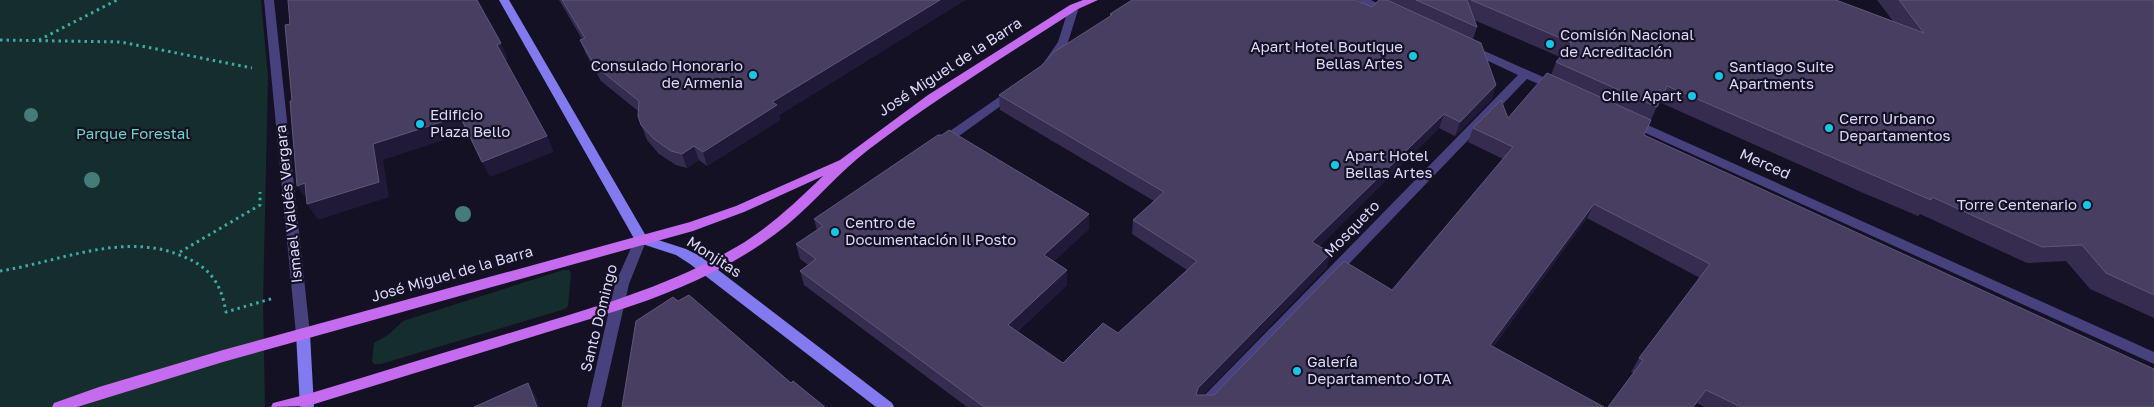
<svg xmlns="http://www.w3.org/2000/svg" width="2154" height="407" font-family="'Golos Text',sans-serif">
  <style>
    .green { fill: #152d2d }
    .lines { fill: none; stroke-linecap: round; stroke-linejoin: round }
    .path { stroke: #3daaa9; stroke-width: 3; stroke-dasharray: 2.5 4; stroke-linecap: butt }
    .service { fill: #47417d; fill-rule: evenodd }
    .minor { fill: #47417d; fill-rule: evenodd }
    .secondary { fill: #837af0; fill-rule: evenodd }
    .primary { fill: #c46bef; fill-rule: evenodd }
    .tree { fill: #457c79 }
    .wall { fill: #352c50; fill-rule: evenodd }
    .shaded-wall { fill: #201937 }
    .building { fill: #473e62; stroke: #5f567a }
    .poi-dot { fill: #19c6e6; stroke: #151124; stroke-width: 2 }
    .labels { text-anchor: middle; stroke-width: 4.5; stroke-linejoin: round; paint-order: stroke }
    .poi-label { font-size: 15px; fill: #ded8fb; stroke: #151124; text-anchor: start }
    .street-label { font-size: 15px; fill: #ded8fb; stroke: #151124 }
    .park-label { font-size: 15px; fill: #6cd3bf; stroke: #151124 }
  </style>
  <rect width="100%" height="100%" fill="#151124"/>
  <path class="green" d="M 0,0 L 261,0 L 268,77 L 263,302 L 265,407 L 0,407 Z
    M 563,270 L 569,270 L 571,273 L 568,306 L 565,309 L 381,364 L 374,364 L 372,361 L 374,343 L 388,335 L 403,321 Z"/>
  <g class="lines">
    <path class="path" d="M 0,40 L 121,42 L 252,68
      M 39,40 L 117,0
      M 180,252 L 260,205 L 260,192
      M 0,271 C 59,262 124,231 182,256 C 210,267 221,283 226,312 L 274,298"/>
    <path class="service" d="M 1074,4 L 1079,7 L 1068,42 L 1055,64 L 1047,64 L 1045,61 L 1058,42 L 1069,7 Z
      M 1012,88 L 1016,89 L 1018,92 L 1016,95 L 945,146 L 937,146 L 935,143 L 937,140 Z"/>
    <path class="minor" d="M 264,0 L 274,0 L 310,334 L 308,338 L 303,340 L 298,338 L 296,334 Z
      M 1357,0 L 1371,0 L 1394,12 L 1393,14 L 1385,14 Z
      M 1471,45 L 1559,84 L 1561,87 L 1555,91 L 1527,79 L 1211,407 L 1195,407 L 1197,403 L 1518,75 L 1467,51 L 1466,49 L 1467,47 Z
      M 1632,118 L 2154,352 L 2154,364 L 1628,125 L 1626,122 L 1628,119 Z
      M 641,234 L 646,236 L 647,239 L 629,284 L 601,407 L 587,407 L 615,284 L 635,239 L 636,236 Z"/>
    <path class="secondary" d="M 499,0 L 509,0 L 646,236 L 686,249 L 700,256 L 892,403 L 894,407 L 876,407 L 690,264 L 676,255 L 636,242 Z
      M 303,328 L 308,330 L 310,334 L 314,407 L 300,407 L 296,334 L 298,330 Z"/>
    <path class="primary" d="M 1083,0 L 1098,0 L 1078,9 C 1007,55 935,99 868,150 C 838,173 815,202 787,225 C 738,265 676,292 616,311 L 308,406 L 271,407 L 273,403 L 308,394 C 381,372 453,350 526,328 C 599,306 672,285 738,246 C 770,227 796,202 823,176 L 744,212 L 693,231 L 223,362 L 77,407 L 52,407 L 54,403 L 99,387 L 223,350 L 690,222 L 736,206 L 840,160 L 928,95 L 1070,5 Z"/>
  </g>
  <g class="tree">
    <circle cx="31" cy="115" r="7"/>
    <circle cx="92" cy="180" r="8"/>
    <circle cx="463" cy="214" r="8"/>
  </g>
  <path class="wall" d="M 559,0 L 965,0 L 779,115 L 780,120 L 707,166 L 699,160 L 687,168 L 676,165 L 659,154 L 647,140 L 638,116 L 638,111 L 601,81 L 586,54 L 580,40 L 582,39 Z
    M 1379,0 L 1836,0 L 1893,21 L 1877,0 L 2154,0 L 2154,318 L 2090,289 L 2066,261 L 2027,263 L 1920,214 L 1918,216 L 1861,192 L 1659,102 L 1644,135 L 2154,407 L 1704,407 L 1697,403 L 1694,407 L 1608,407 L 1634,373 L 1631,372 L 1639,358 L 1700,278 L 1587,218 L 1493,347 L 1604,407 L 967,407 L 804,285 L 800,271 L 808,265 L 800,259 L 796,244 L 817,230 L 814,219 L 1089,229 L 1053,262 L 1067,285 L 1017,332 L 1063,363 L 1118,333 L 1187,270 L 1132,234 L 1133,220 L 1154,201 L 1000,110 L 999,95 L 1110,17 L 1110,14 L 1372,7 ZM 1474,20 L 1560,57 L 1556,62 L 1551,75 L 1508,118 L 1473,128 L 1468,142 L 1503,159 L 1392,290 L 1214,395 L 1203,395 L 1327,267 L 1319,246 L 1439,128 L 1455,136 L 1491,100 L 1496,85 L 1473,39 L 1477,27 Z"/>
  <path class="shaded-wall" d="M 940,0 L 965,0 L 779,115 L 780,120 L 707,166 L 703,152 L 772,102 Z
    M 501,43 L 508,59 L 505,60 L 497,45 Z
    M 1496,85 L 1491,100 L 1455,136 L 1460,122 Z
    M 1444,114 L 1439,128 L 1309,257 L 1312,242 Z
    M 460,116 L 468,132 L 383,160 L 389,197 L 318,220 L 307,204 L 373,144 Z
    M 547,136 L 554,152 L 490,177 L 482,162 Z
    M 694,146 L 699,160 L 687,168 L 682,154 Z
    M 305,183 L 308,201 L 297,186 Z
    M 1594,204 L 1587,218 L 1484,359 L 1490,345 Z
    M 1089,214 L 1089,229 L 1045,270 L 1044,255 Z
    M 1331,253 L 1327,267 L 1196,402 L 1196,395 L 1198,388 Z
    M 1067,270 L 1067,285 L 1009,339 L 1008,325 Z
    M 528,383 L 537,398 L 540,407 L 537,407 Z"/>
  <path class="building" d="M 288,0 L 477,0 L 501,43 L 497,45 L 547,136 L 482,162 L 460,116 L 373,144 L 379,182 L 307,204 L 305,183 L 297,186 L 290,101 L 292,101 L 285,25 L 290,24 Z
    M 562,0 L 940,0 L 772,102 L 777,105 L 703,152 L 694,146 L 682,154 L 671,151 L 654,139 L 641,125 L 638,116 L 639,101 L 595,66 L 580,40 L 585,38 Z
    M 1132,0 L 1355,0 L 1372,7 L 1379,0 L 1387,0 L 1481,43 L 1496,85 L 1460,122 L 1444,114 L 1312,242 L 1331,253 L 1198,388 L 1196,395 L 1214,395 L 1344,261 L 1392,290 L 1513,147 L 1473,128 L 1501,100 L 1508,118 L 1547,73 L 1651,120 L 1644,135 L 2154,369 L 2154,407 L 1741,407 L 1706,390 L 1693,407 L 1608,407 L 1643,360 L 1639,358 L 1710,264 L 1594,204 L 1490,345 L 1604,407 L 984,407 L 800,271 L 816,259 L 796,244 L 823,226 L 814,219 L 938,135 L 942,135 L 949,130 L 1089,214 L 1044,255 L 1067,270 L 1008,325 L 1063,363 L 1103,323 L 1118,333 L 1197,261 L 1133,220 L 1164,192 L 999,95 L 1041,66 L 1054,52 L 1112,15 L 1110,14 Z
    M 1416,0 L 1467,0 L 1477,27 Z
    M 1471,0 L 1836,0 L 1924,33 L 1899,0 L 2154,0 L 2154,295 L 2106,273 L 2082,245 L 2042,247 L 1932,197 L 1931,200 L 1873,175 L 1667,86 L 1657,107 L 1556,62 L 1572,43 Z
    M 689,295 L 791,383 L 793,381 L 825,407 L 622,407 L 636,321 L 673,297 L 678,301 Z
    M 528,383 L 537,407 L 474,407 Z"/>
  <g class="poi-dot">
    <circle cx="1550" cy="44" r="5"/>
    <circle cx="1413" cy="56" r="5"/>
    <circle cx="753" cy="75" r="5"/>
    <circle cx="1719" cy="76" r="5"/>
    <circle cx="1692" cy="96" r="5"/>
    <circle cx="420" cy="124" r="5"/>
    <circle cx="1829" cy="128" r="5"/>
    <circle cx="1335" cy="165" r="5"/>
    <circle cx="2087" cy="205" r="5"/>
    <circle cx="835" cy="232" r="5"/>
    <circle cx="1297" cy="371" r="5"/>
  </g>
  <g class="labels">
    <g class="poi-label">
      <text x="1560" y="40">Comisión Nacional<tspan x="1560" dy="17">de Acreditación</tspan></text>
      <text x="1403" y="52" text-anchor="end">Apart Hotel Boutique<tspan x="1403" dy="17">Bellas Artes</tspan></text>
      <text x="743" y="71" text-anchor="end">Consulado Honorario<tspan x="743" dy="17">de Armenia</tspan></text>
      <text x="1729" y="72">Santiago Suite<tspan x="1729" dy="17">Apartments</tspan></text>
      <text x="1682" y="101" text-anchor="end">Chile Apart</text>
      <text x="430" y="120">Edificio<tspan x="430" dy="17">Plaza Bello</tspan></text>
      <text x="1839" y="124">Cerro Urbano<tspan x="1839" dy="17">Departamentos</tspan></text>
      <text x="1345" y="161">Apart Hotel<tspan x="1345" dy="17">Bellas Artes</tspan></text>
      <text x="2077" y="210" text-anchor="end">Torre Centenario</text>
      <text x="845" y="228">Centro de<tspan x="845" dy="17">Documentación Il Posto</tspan></text>
      <text x="1307" y="367">Galería<tspan x="1307" dy="17">Departamento JOTA</tspan></text>
    </g>
    <g class="street-label">
      <text transform="translate(950 67) rotate(-33)" y="5">José Miguel de la Barra</text>
      <text transform="translate(1765 164) rotate(24)" y="5">Merced</text>
      <text transform="translate(289 204) rotate(-96)" y="5">Ismael Valdés Vergara</text>
      <text transform="translate(1352 229) rotate(-46)" y="5">Mosqueto</text>
      <text transform="translate(714 257) rotate(33)" y="5">Monjitas</text>
      <text transform="translate(452 274) rotate(-16)" y="5">José Miguel de la Barra</text>
      <text transform="translate(599 318) rotate(-76)" y="5">Santo Domingo</text>
    </g>
    <g class="park-label">
      <text x="133" y="139">Parque Forestal</text>
    </g>
  </g>
</svg>
